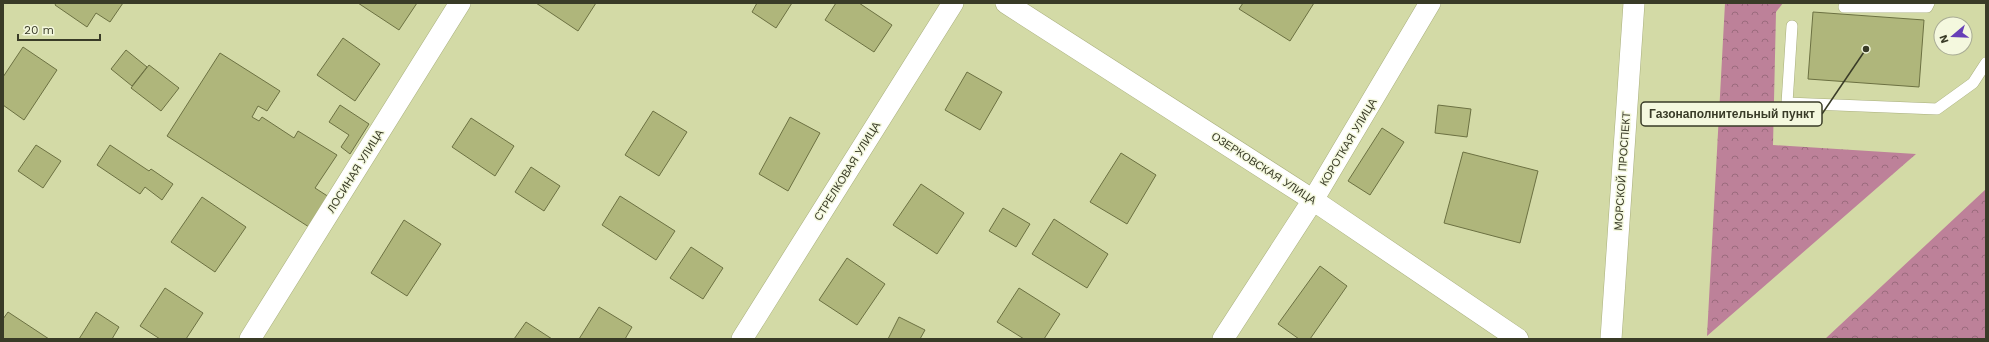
<svg xmlns="http://www.w3.org/2000/svg" width="1989" height="342" font-family="'Work Sans',sans-serif">
  <style>
    .forest { fill: url(#forest-crowns) }
    .building { fill: #afb67b; stroke: #6c7142 }
    .lines { fill: none; stroke-linecap: round; stroke-linejoin: round }
    .lane-casing { stroke: #a9af7d; stroke-width: 12 }
    .street-casing { stroke: #a9af7d; stroke-width: 22 }
    .lane { stroke: #fff; stroke-width: 11 }
    .street { stroke: #fff; stroke-width: 21 }
    .labels { text-anchor: middle; stroke-width: 3; stroke-linejoin: round; paint-order: stroke }
    .street-label { font-size: 11px; fill: #393b27; stroke: #f4f8de }
    .leader { fill: none; stroke: #393b27; stroke-width: 1.5 }
    .callout-dot { fill: #393b27; stroke: #f4f8de; stroke-width: 1.5 }
    .callout { fill: #f4f8de; stroke: #393b27; stroke-width: 1.5 }
    .callout-label { font-size: 12px; text-anchor: middle; font-weight: bold; fill: #393b27 }
  </style>
  <defs>
    <pattern id="forest-crowns" width="20" height="18" patternUnits="userSpaceOnUse"><rect width="20" height="18" fill="#bd8199"/><path d="M2 6a3 3 0 1 1 6 0M12 15a3 3 0 1 1 6 0" fill="none" stroke="#9b6b7d"/></pattern>
  </defs>
  <rect width="100%" height="100%" fill="#d3daa6"/>
  <path class="forest" d="M 1725,3 L 1783,3 L 1776,12 L 1773,145 L 1916,154 L 1707,336 Z
    M 1986,189 L 1986,339 L 1825,339 Z"/>
  <path class="building" d="M 56,3 L 123,3 L 110,22 L 96,13 L 87,27 L 55,5 Z
    M 358,3 L 417,3 L 399,30 Z
    M 536,3 L 596,3 L 578,31 Z
    M 757,3 L 792,3 L 776,28 L 752,12 Z
    M 836,3 L 859,3 L 892,25 L 874,52 L 825,20 Z
    M 1243,3 L 1314,3 L 1290,41 L 1239,9 Z
    M 1813,12 L 1924,20 L 1919,87 L 1808,79 Z
    M 343,38 L 380,64 L 355,101 L 317,75 Z
    M 23,47 L 57,70 L 24,120 L 3,105 L 3,77 Z
    M 126,50 L 147,67 L 132,86 L 111,69 Z
    M 220,53 L 280,91 L 267,111 L 258,106 L 252,117 L 259,121 L 262,117 L 294,138 L 298,131 L 337,155 L 315,188 L 329,197 L 309,227 L 167,136 Z
    M 149,65 L 179,88 L 161,111 L 131,88 Z
    M 967,72 L 1002,92 L 980,130 L 945,110 Z
    M 340,105 L 369,124 L 350,154 L 341,147 L 349,135 L 329,122 Z
    M 1438,105 L 1471,109 L 1467,137 L 1435,133 Z
    M 653,111 L 687,132 L 659,176 L 625,155 Z
    M 790,117 L 820,133 L 788,191 L 759,174 Z
    M 471,118 L 514,146 L 495,176 L 452,147 Z
    M 1382,128 L 1404,142 L 1370,195 L 1348,181 Z
    M 36,145 L 61,161 L 43,188 L 18,171 Z
    M 110,145 L 149,171 L 151,169 L 173,184 L 162,200 L 145,187 L 140,194 L 97,165 Z
    M 1463,152 L 1538,171 L 1520,243 L 1444,223 Z
    M 1121,153 L 1156,175 L 1127,224 L 1090,202 Z
    M 531,167 L 560,186 L 544,211 L 515,192 Z
    M 921,184 L 964,213 L 937,254 L 893,225 Z
    M 620,196 L 675,231 L 656,260 L 602,225 Z
    M 202,197 L 246,227 L 215,272 L 171,242 Z
    M 1003,208 L 1030,224 L 1016,247 L 989,231 Z
    M 1054,219 L 1108,254 L 1087,288 L 1032,254 Z
    M 404,220 L 441,244 L 407,296 L 371,273 Z
    M 691,247 L 723,268 L 703,299 L 670,278 Z
    M 847,258 L 885,284 L 857,325 L 819,300 Z
    M 1320,266 L 1347,286 L 1310,339 L 1299,339 L 1278,324 Z
    M 165,288 L 203,313 L 186,339 L 160,339 L 140,326 Z
    M 1019,288 L 1060,314 L 1044,339 L 1024,339 L 997,322 Z
    M 599,307 L 632,327 L 625,339 L 579,339 Z
    M 8,312 L 49,339 L 3,339 L 3,319 Z
    M 96,312 L 119,327 L 112,339 L 79,339 Z
    M 899,317 L 925,330 L 920,339 L 888,339 Z
    M 526,322 L 552,339 L 514,339 Z"/>
  <g class="lines">
    <g class="lane-casing">
      <path id="lane" d="M 1844,7 L 1927,7 L 1929,3
        M 1792,26 L 1787,103 L 1937,109 L 1973,83 L 1986,63"/>
    </g>
    <g class="street-casing">
      <path id="street" d="M 1006,3 L 1313,200 L 1518,339
        M 250,339 L 460,3
        M 742,339 L 953,3
        M 1223,339 L 1313,200 L 1430,3
        M 1611,339 L 1634,3"/>
    </g>
    <use href="#lane" class="lane"/>
    <use href="#street" class="street"/>
  </g>
  <g class="labels">
    <g class="street-label">
      <text transform="translate(1348 142) rotate(-59)" y="4">КОРОТКАЯ УЛИЦА</text>
      <text transform="translate(1264 168) rotate(33)" y="4">ОЗЕРКОВСКАЯ УЛИЦА</text>
      <text transform="translate(355 171) rotate(-58)" y="4">ЛОСИНАЯ УЛИЦА</text>
      <text transform="translate(847 171) rotate(-58)" y="4">СТРЕЛКОВАЯ УЛИЦА</text>
      <text transform="translate(1622 171) rotate(-86)" y="4">МОРСКОЙ ПРОСПЕКТ</text>
    </g>
  </g>
  <path class="leader" d="M1866 49L1822 114"/>
  <circle class="callout-dot" cx="1866" cy="49" r="4"/>
  <rect class="callout" x="1641" y="102" width="181" height="24" rx="4"/>
  <g class="callout-label">
    <text x="1732" y="118">Газонаполнительный пункт</text>
  </g>
  <rect width="1989" height="342" fill="none" stroke="#393b27" stroke-width="8"/>
  <g transform="translate(1953 36) rotate(251)"><circle r="19" fill="#f4f8de" stroke="#a9ac95"/>
  <path d="M0-3L7 15L0 10L-7 15Z" fill="#673fb7"/>
  <text y="-6" font-size="11" font-weight="bold" text-anchor="middle" fill="#393b27">N</text>
  </g>
  <path d="M18 34v6h82v-6" fill="none" stroke="#393b27" stroke-width="2"/>
  <text x="24" y="34" font-size="12" fill="#393b27" stroke="#f4f8de" stroke-width="3" paint-order="stroke">20 m</text>
</svg>
